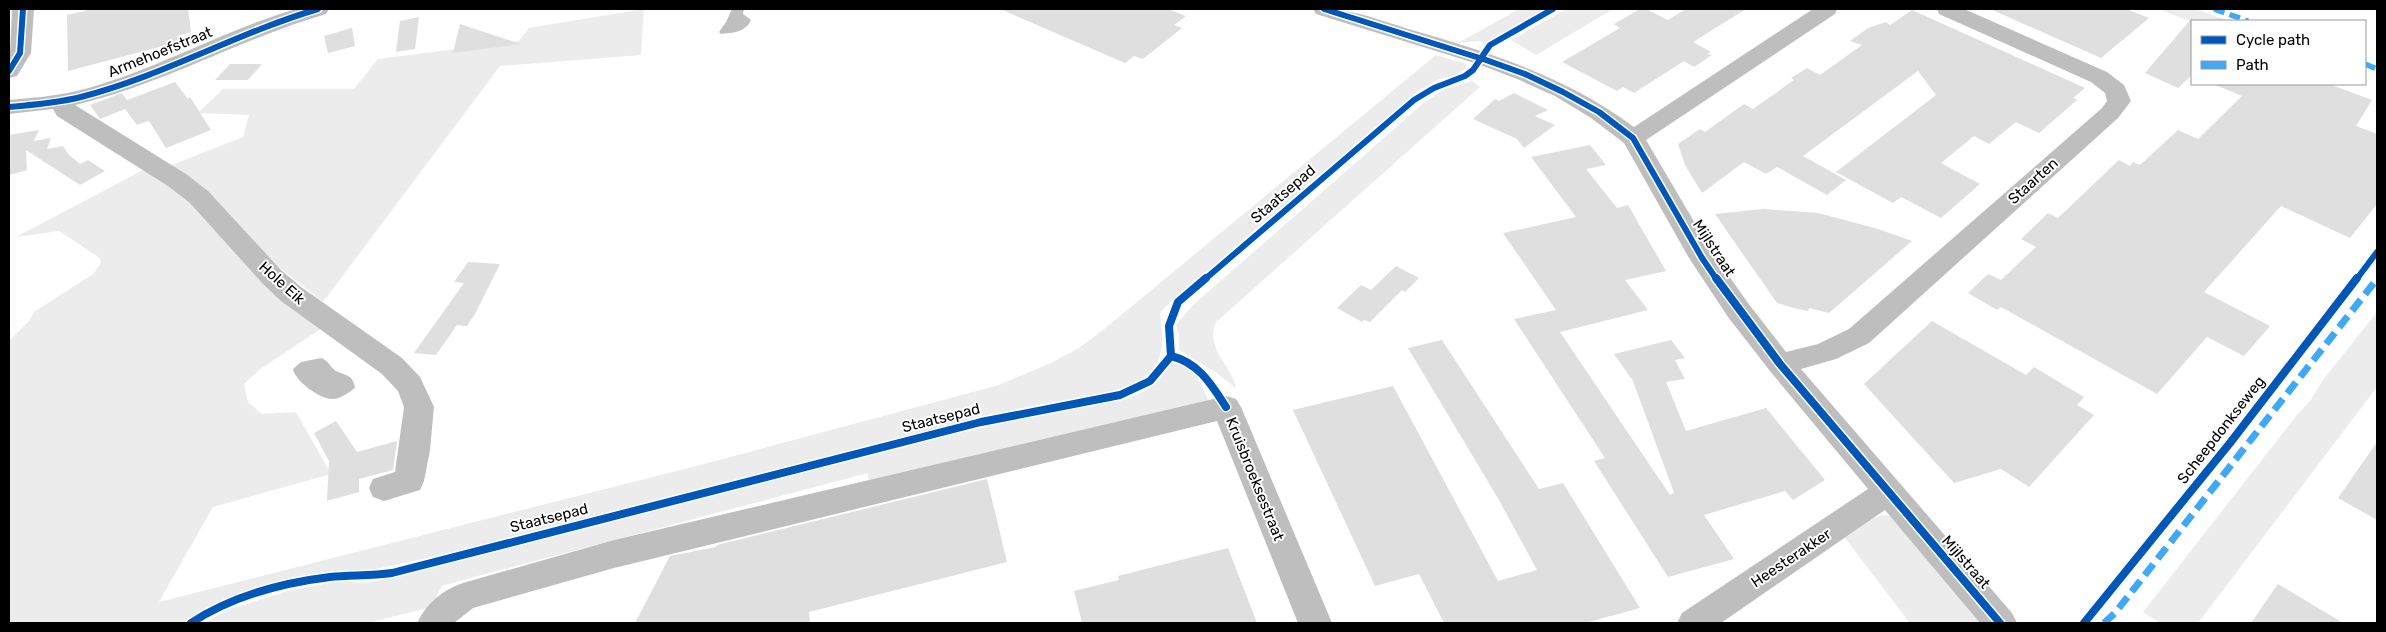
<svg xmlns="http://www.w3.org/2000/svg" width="2386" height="632" font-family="Rubik,sans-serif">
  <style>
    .green { fill: #ececec }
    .water { fill: #bfbfbf }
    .building { fill: #dfdfdf }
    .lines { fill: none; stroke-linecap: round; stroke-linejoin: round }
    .minor { fill: #bebebe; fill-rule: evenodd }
    .quiet-far1 { stroke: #3fa9f5; stroke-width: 5.5; stroke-dasharray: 11 5.5; stroke-linecap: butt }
    .quiet { stroke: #3fa9f5; stroke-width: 7; stroke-dasharray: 14 7; stroke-linecap: butt }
    .cycleway-far1-casing { stroke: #fff; stroke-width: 9 }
    .cycleway-casing { stroke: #fff; stroke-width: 11 }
    .cycleway-far1 { stroke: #0057b8; stroke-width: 6 }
    .cycleway { stroke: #0057b8; stroke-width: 8 }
    .labels { text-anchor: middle; stroke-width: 4; stroke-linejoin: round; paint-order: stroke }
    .street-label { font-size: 15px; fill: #000; stroke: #fff }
  </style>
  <rect width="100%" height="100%" fill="#fff"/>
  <path class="green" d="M 644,9 L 641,55 L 500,66 L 323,302 L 275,264 L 169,166 L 243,137 L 249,115 L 198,113 L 223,89 L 354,89 L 378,59 L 519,41 L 529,28 Z
    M 1519,9 L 1545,9 L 1495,37 L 1485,45 L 1480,41 L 1458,43 Z
    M 1567,9 L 1613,9 L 1536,55 L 1511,40 Z
    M 2158,9 L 2195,9 L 2229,21 L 2192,22 Z
    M 1436,55 L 1466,64 L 1466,68 L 1456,75 L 1439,79 L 1418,91 L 1166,306 L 1160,313 C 1166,353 1162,373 1122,390 L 1012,410 L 953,424 L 474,548 L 371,570 L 325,572 L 290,579 L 228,598 L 184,623 L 9,623 L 9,341 L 29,321 L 34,312 L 93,274 L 101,263 L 100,258 L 59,231 L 16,237 L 147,168 L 181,191 L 325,326 L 259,370 L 244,384 L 248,402 L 262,414 L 296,412 L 331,474 L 213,507 L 159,602 L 700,465 L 999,385 L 1053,362 L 1079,348 L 1103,330 Z
    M 1472,81 L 1480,87 L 1216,322 C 1205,349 1230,363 1236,387 L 1234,387 L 1217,373 L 1179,350 L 1179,335 L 1176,325 L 1192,306 L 1425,102 L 1445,89 Z
    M 2377,312 L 2377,387 L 2198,623 L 2160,623 L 2143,612 L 2297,415 L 2310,401 L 2323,380 Z
    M 1172,363 C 1199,363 1197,382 1209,400 L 869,487 L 868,473 L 485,574 L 442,586 L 431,607 L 368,623 L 204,623 L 230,609 L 288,591 L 339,581 L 366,583 L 411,573 L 955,434 L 1015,420 L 1127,399 L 1145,391 L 1160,379 Z
    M 1883,515 L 1892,516 L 1935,562 L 1987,623 L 1910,623 L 1845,538 L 1874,518 Z"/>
  <path class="water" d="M 732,9 L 744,9 L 743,14 L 751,20 C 746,32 733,33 721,34 L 719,32 L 726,22 Z
    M 321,358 C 328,360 330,367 336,371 C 346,376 353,374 355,388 C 349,392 341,399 333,399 C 321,400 295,381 293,369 L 301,362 Z"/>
  <path class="building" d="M 93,9 L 157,9 L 157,10 L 188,9 L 191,32 L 177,36 L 178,42 L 68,71 L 67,15 Z
    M 1000,9 L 1168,9 L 1186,16 L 1174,25 L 1182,28 L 1143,59 L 1134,56 L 1125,63 Z
    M 1640,9 L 1646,9 L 1668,20 L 1686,9 L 1746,9 L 1693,42 L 1711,52 L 1707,54 L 1712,55 L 1694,67 L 1684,61 L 1634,93 L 1623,87 L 1617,91 L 1562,62 L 1620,28 L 1614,24 Z
    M 1990,9 L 2126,9 L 2149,18 L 2101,58 Z
    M 1912,10 L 2085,88 L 2073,98 L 2077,100 L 2039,133 L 2016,122 L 1989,144 L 1974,136 L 1941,163 L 1980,184 L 1941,218 L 1901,197 L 1893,203 L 1836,172 L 1936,95 L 1918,71 L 1803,156 L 1846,180 L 1827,195 L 1777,167 L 1766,174 L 1744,162 L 1702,193 L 1685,165 L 1678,144 L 1700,129 L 1705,132 L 1744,104 L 1753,109 L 1794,80 L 1791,78 L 1807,68 L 1820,75 L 1862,45 L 1850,41 L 1868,28 L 1886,22 L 1890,25 Z
    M 419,17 L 415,49 L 396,52 L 400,21 Z
    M 2192,18 L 2192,75 L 2178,88 L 2145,73 Z
    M 460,24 L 521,44 L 453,53 Z
    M 352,28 L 355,46 L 328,53 L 324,36 Z
    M 230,64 L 262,64 L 248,80 L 215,80 Z
    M 175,82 L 188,99 L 190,97 L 211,130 L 166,148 L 149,121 L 137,125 L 125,109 L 100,119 L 90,105 L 122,93 L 127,100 Z
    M 2213,84 L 2329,84 L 2372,100 L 2356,126 L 2377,134 L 2377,204 L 2350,238 L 2281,206 L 2204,292 L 2270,326 L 2244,356 L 2207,337 L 2157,394 L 2001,307 L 1997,310 L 1968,293 L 1988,274 L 2001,280 L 2036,247 L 2021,239 L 2048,213 L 2058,218 L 2119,160 L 2130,166 L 2133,162 L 2140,165 L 2178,130 L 2198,139 L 2242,96 Z
    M 1514,93 L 1548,110 L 1535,116 L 1555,125 L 1524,148 L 1517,139 L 1473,119 L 1495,99 L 1499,101 Z
    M 39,130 L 34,141 L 51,138 L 47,149 L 63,146 L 69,155 L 80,164 L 88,160 L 105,171 L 80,185 L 26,150 L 27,170 L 9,175 L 9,135 Z
    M 1590,145 L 1606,165 L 1586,169 L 1617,208 L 1628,205 L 1666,271 L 1625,280 L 1648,310 L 1560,332 L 1670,495 L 1674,493 L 1633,381 L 1614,354 L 1671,340 L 1685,358 L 1675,360 L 1685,379 L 1666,382 L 1686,431 L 1766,408 L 1825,480 L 1793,500 L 1785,491 L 1704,515 L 1734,559 L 1668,577 L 1594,461 L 1605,458 L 1514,319 L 1556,310 L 1503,233 L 1576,217 L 1531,157 Z
    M 1763,209 L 1818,213 L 1875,228 L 1912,241 L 1829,313 L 1809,308 L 1808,311 L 1794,308 L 1777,303 L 1715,214 Z
    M 468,262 L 500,264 L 475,314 L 467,326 L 457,325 L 436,355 L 414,353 L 464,283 L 454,282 Z
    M 1396,266 L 1419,278 L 1405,292 L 1402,290 L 1370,322 L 1364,320 L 1362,322 L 1337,308 L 1361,285 L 1371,290 Z
    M 1932,321 L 2026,375 L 2034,367 L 2084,397 L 2077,405 L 2094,415 L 2029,487 L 2001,469 L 1954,483 L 1864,384 Z
    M 1442,340 L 1539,489 L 1563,483 L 1640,608 L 1585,623 L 1444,623 L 1419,574 L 1375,586 L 1293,410 L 1393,386 L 1498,581 L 1537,570 L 1499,500 L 1408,348 Z
    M 336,421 L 357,452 L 397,441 L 393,470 L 359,479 L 359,492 L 327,501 L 329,461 L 314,433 Z
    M 2377,442 L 2377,520 L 2338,498 Z
    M 987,479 L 1007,562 L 809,612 L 810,623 L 635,623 L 670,556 L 716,547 L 717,545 Z
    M 1228,548 L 1257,623 L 1082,623 L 1074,591 L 1119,580 L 1118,576 Z
    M 2278,584 L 2343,623 L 2251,623 Z"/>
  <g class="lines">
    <path class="minor" d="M 12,9 L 34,9 L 31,53 L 17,76 L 9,78 Z
      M 296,9 L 329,9 L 326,14 C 240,39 162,85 75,105 L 186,174 L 208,191 L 281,270 L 301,287 L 402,358 L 420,377 L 434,407 L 430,450 L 424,481 L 420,490 L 384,501 L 373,497 L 369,488 L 373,479 L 395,472 L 404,407 L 398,391 L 382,374 L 281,301 L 263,284 L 190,203 L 168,186 L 57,116 L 53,109 L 9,114 L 9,100 C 32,98 55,96 77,91 C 153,72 221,31 296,9 Z
      M 1313,9 C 1349,7 1378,20 1412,30 C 1491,53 1567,77 1634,127 L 1813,9 L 1837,9 L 1835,14 L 1646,140 L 1712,252 L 1748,303 L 1786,352 L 1818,344 L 1849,329 L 2102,108 L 2107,101 L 2105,93 L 2091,82 L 1939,14 L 1937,9 L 1964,9 L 2107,72 L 2124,85 L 2131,101 L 2118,118 L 1869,343 L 1836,359 L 1801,369 L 2012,613 L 2017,623 L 1980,623 L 1885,510 L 1721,623 L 1677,623 L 1682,613 L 1868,489 L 1770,371 L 1728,317 L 1689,258 L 1624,143 L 1591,118 L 1555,96 L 1517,79 L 1478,64 L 1316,14 Z
      M 1226,396 L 1236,399 L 1241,407 L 1332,623 L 1298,623 L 1217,421 L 614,568 L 473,608 L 454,623 L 417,623 C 427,603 442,590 463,583 L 614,540 Z"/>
    <path class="quiet-far1" d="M 2214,9 L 2248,21
      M 2365,64 L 2377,69"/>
    <path class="quiet" d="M 2104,623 L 2115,613 L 2377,279"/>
    <g class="cycleway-far1-casing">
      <path id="cycleway-far1" d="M 1324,9 L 1486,60 L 1525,74 L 1563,92 L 1599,112 L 1633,138 L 1702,258 L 1717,280
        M 9,71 L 20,53 L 23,9
        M 9,107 C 33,105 57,103 81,97 C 163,76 237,33 318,9
        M 1204,280 L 1414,100 L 1434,88 L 1465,76 L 1473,70 L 1490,45 L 1553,9
        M 2356,280 L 2377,252"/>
    </g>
    <g class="cycleway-casing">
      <path id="cycleway" d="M 1716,278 L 1780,364 L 2000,623
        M 1171,356 C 1199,363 1211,384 1226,407
        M 191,623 C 232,596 281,583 330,577 C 351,575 371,576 392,573 L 981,422 L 1120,395 L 1150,381 L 1171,356 L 1169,326 L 1178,302 L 1206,278
        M 2084,623 L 2230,443 L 2357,278"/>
    </g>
    <use href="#cycleway-far1" class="cycleway-far1"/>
    <use href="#cycleway" class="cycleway"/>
  </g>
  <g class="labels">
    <g class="street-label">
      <text transform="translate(160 52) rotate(-22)" y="5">Armehoefstraat</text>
      <text transform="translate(2033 181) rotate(-42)" y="5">Staarten</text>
      <text transform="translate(1283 194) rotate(-41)" y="5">Staatsepad</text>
      <text transform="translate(1714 248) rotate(57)" y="5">Mijlstraat</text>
      <text transform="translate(282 283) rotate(42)" y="5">Hole Eik</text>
      <text transform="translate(941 418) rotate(-14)" y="5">Staatsepad</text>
      <text transform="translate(2221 430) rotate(-52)" y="5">Scheepdonkseweg</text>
      <text transform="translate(1255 479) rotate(68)" y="5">Kruisbroeksestraat</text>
      <text transform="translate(549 518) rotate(-14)" y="5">Staatsepad</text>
      <text transform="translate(1791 558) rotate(-34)" y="5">Heesterakker</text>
      <text transform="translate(1966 562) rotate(49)" y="5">Mijlstraat</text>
    </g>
  </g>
  <rect width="2386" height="632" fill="none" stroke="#000000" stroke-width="20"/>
  <rect x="2191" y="20" width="175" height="65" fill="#ffffff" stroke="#999999"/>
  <rect x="2201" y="36" width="25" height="8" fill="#0057b8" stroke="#999999"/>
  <text x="2236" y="45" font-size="15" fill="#000000">Cycle path</text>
  <rect x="2201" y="61" width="25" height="8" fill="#3fa9f5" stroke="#999999"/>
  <text x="2236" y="70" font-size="15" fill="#000000">Path</text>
</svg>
